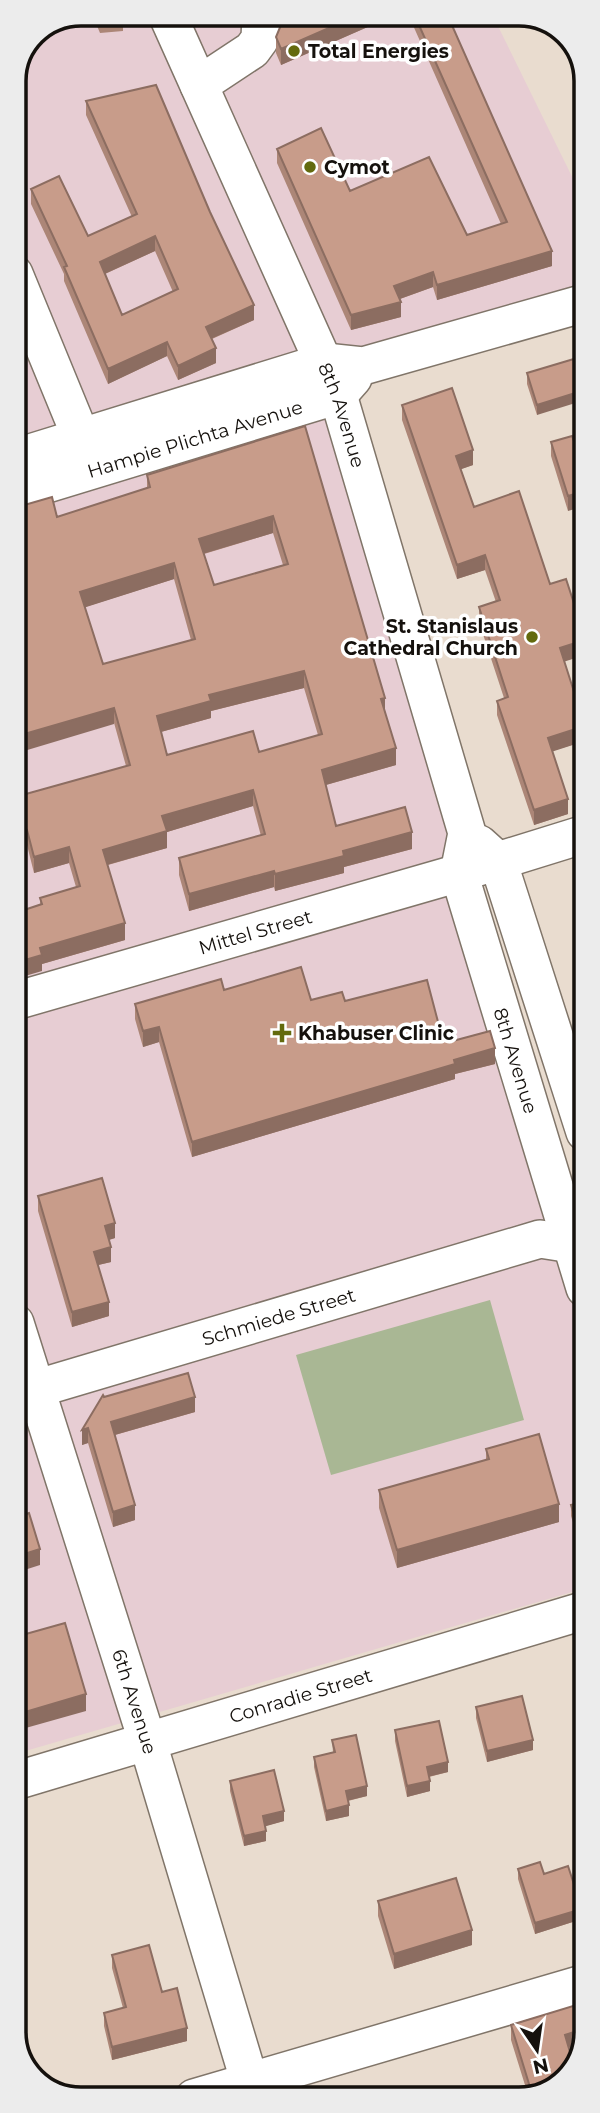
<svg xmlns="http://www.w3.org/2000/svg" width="600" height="2113" font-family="Montserrat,sans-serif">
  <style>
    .commercial { fill: #e7cdd3 }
    .park { fill: #a9b794 }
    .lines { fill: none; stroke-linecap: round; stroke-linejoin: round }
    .minor-casing { stroke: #807569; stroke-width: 40 }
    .minor { stroke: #fff; stroke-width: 37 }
    .wall { fill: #ac8677; fill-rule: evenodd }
    .shaded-wall { fill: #8c6d61 }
    .building { fill: #c89c8a; stroke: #8c6d61; stroke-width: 2; fill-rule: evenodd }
    .poi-dot { fill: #636a0e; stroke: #fff; stroke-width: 2.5 }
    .labels { text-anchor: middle; stroke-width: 7; stroke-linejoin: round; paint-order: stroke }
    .poi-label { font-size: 19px; font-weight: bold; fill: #15110d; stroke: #fff; text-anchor: start }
    .street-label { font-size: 19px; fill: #15110d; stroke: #fff }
    .rim { fill: none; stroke: #15110d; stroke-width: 3.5 }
  </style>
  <rect width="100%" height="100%" fill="#e9dccf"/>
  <path class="commercial" d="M 81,14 L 492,14 L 585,203 L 585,303 L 326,362 L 585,1288 L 586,1588 L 15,1754 L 14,81 L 34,33 Z"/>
  <path class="park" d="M 490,1300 L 524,1420 L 331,1475 L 296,1355 Z"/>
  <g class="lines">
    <g class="minor-casing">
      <g id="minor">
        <path id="s1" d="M 167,14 L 338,395 L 467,833 L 459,873 L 585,1288"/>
        <path d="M 199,85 L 252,50 L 260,39 L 261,14"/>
        <path d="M 14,274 L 90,459"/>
        <path d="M 14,458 L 325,362 L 363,366 L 585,303"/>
        <path id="s2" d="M 14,494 L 338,395 L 353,378"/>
        <path d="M 479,844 L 498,861 L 585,1132"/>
        <path id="s3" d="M 15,1001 L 459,873 L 585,834"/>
        <path id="s4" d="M 15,1323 L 147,1740 L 250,2083"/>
        <path id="s5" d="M 15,1395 L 540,1239 L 572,1244 L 585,1240"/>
        <path id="s6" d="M 15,1781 L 586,1610"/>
        <path d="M 194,2098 L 586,1983"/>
      </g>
    </g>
    <use href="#minor" class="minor"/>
  </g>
  <path class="wall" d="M 92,14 L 120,14 L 123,21 L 123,31 L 100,33 Z
    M 225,14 L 241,14 L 240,20 L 230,25 Z
    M 379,14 L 379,22 L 281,65 L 276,53 L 276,37 L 281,25 Z
    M 408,14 L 447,14 L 552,266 L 437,300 L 433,287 L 400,299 L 401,317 L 351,330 L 277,163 L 277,149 L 350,191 L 467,235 L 501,224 Z
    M 86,101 L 254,320 L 212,339 L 216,363 L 178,380 L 167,356 L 108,384 L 64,281 L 64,274 L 31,204 L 31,189 L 88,236 L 132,217 L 86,115 ZM 155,251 L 173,292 L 122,315 L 105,274 Z
    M 577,358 L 537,415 L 527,384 L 527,373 Z
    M 402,405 L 473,465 L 461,469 L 474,507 L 550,584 L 585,637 L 585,655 L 564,661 L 585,725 L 585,741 L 552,751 L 568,814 L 534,825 L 497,715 L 497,701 L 504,698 L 479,622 L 479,607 L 496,602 L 485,570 L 457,579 L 402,420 Z
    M 305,426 L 385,714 L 396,765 L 326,785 L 336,826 L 412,849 L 344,867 L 344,873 L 275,891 L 274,887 L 189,911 L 179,875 L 179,858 L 261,836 L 253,806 L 167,832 L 167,848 L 108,865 L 125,940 L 42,964 L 42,971 L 40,898 L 76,887 L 69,863 L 34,873 L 15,797 L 126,766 L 57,517 L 147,488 L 147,475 ZM 273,533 L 283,565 L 214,585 L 204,554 ZM 174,579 L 191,640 L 103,664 L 85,607 ZM 304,688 L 318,735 L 259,752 L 167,755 L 161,732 L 211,718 L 211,711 Z
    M 551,442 L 577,449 L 568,511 L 551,456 Z
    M 585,983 L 585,1020 L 580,1003 L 580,985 Z
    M 224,990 L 311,1000 L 345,1001 L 442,1037 L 449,1042 L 495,1064 L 455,1074 L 455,1079 L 192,1157 L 159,1042 L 143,1047 L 135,1019 L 135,1004 Z
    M 38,1196 L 115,1238 L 109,1240 L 111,1262 L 98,1265 L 109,1316 L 72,1327 L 38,1211 Z
    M 104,1397 L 195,1412 L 115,1435 L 135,1520 L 113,1527 L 88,1443 L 82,1445 L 82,1430 Z
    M 486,1449 L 559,1522 L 397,1568 L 379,1508 L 379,1490 L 486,1460 Z
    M 586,1501 L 583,1554 L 571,1516 L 571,1505 Z
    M 476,1707 L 533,1750 L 487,1762 L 476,1718 Z
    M 395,1730 L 448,1772 L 429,1777 L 430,1791 L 407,1797 L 395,1741 Z
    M 332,1740 L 367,1796 L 348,1801 L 349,1816 L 326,1821 L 314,1767 L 314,1757 L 333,1752 Z
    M 230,1781 L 284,1821 L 265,1826 L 266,1841 L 244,1846 L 230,1791 Z
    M 586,1827 L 586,1861 L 580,1842 L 580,1828 Z
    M 518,1869 L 544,1874 L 582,1919 L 535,1934 L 518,1879 Z
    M 378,1901 L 472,1945 L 394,1969 L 378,1916 Z
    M 112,1955 L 162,1992 L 187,2041 L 112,2060 L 104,2026 L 104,2013 L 123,2008 L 112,1968 Z
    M 511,2025 L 586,2032 L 582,2044 L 569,2048 L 572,2073 L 532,2098 L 529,2098 L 511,2040 Z"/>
  <path class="shaded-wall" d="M 230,14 L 241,14 L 240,20 L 230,25 Z
    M 361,14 L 379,14 L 379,22 L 281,65 L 281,49 Z
    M 155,236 L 155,251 L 100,276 L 100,262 Z
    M 552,251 L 552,266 L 437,300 L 437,285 Z
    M 433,272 L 433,287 L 394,301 L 394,286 Z
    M 401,302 L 401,317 L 351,330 L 351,315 Z
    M 254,305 L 254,320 L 206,341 L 206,327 Z
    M 167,342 L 167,356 L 108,384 L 108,369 Z
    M 216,348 L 216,363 L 178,380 L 178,366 Z
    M 585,390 L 585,400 L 537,415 L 537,405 Z
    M 473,450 L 473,465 L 456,471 L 456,456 Z
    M 585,491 L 585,506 L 568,511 L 568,496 Z
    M 273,516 L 273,533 L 199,555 L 199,539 Z
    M 485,555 L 485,570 L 457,579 L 457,565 Z
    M 174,563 L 174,579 L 80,609 L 80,592 Z
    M 585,640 L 585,655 L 560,663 L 560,648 Z
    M 304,671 L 304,688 L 211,711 L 211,718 L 157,733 L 157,716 L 209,695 Z
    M 385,698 L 385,714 L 381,699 Z
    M 114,708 L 114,724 L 14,754 L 14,737 Z
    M 585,726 L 585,741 L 548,753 L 548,738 Z
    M 396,748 L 396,765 L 322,786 L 322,770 Z
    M 253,790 L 253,806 L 167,832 L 167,848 L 103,866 L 103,850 L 162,816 Z
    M 568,799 L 568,814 L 534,825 L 534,810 Z
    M 27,830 L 27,847 L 15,850 L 15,834 Z
    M 412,832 L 412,849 L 344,867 L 344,873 L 275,891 L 275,874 L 343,851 Z
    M 69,847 L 69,863 L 34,873 L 34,857 Z
    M 274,871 L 274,887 L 189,911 L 189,894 Z
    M 125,923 L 125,940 L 42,964 L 42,971 L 15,979 L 15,963 L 40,948 Z
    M 159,1027 L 159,1042 L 143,1047 L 143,1031 Z
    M 495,1048 L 495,1064 L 455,1074 L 455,1079 L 192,1157 L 192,1142 L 454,1060 Z
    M 115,1223 L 115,1238 L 105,1241 L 105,1226 Z
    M 111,1247 L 111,1262 L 94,1266 L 94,1252 Z
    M 109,1302 L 109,1316 L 72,1327 L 72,1312 Z
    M 195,1397 L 195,1412 L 111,1436 L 111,1422 Z
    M 88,1428 L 88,1443 L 82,1445 L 82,1430 Z
    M 559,1504 L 559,1522 L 397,1568 L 397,1550 Z
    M 135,1505 L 135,1520 L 113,1527 L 113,1512 Z
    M 586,1543 L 586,1554 L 583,1554 L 583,1544 Z
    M 40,1549 L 40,1565 L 15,1573 L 15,1557 Z
    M 86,1694 L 86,1711 L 15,1731 L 15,1715 Z
    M 533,1740 L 533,1750 L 487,1762 L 487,1751 Z
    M 448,1762 L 448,1772 L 427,1777 L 427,1767 Z
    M 430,1781 L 430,1791 L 407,1797 L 407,1786 Z
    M 367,1786 L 367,1796 L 346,1801 L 346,1791 Z
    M 349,1805 L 349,1816 L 326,1821 L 326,1811 Z
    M 284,1811 L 284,1821 L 263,1827 L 263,1816 Z
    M 266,1831 L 266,1841 L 244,1846 L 244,1836 Z
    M 582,1909 L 582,1919 L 535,1934 L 535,1923 Z
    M 472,1930 L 472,1945 L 394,1969 L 394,1954 Z
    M 187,2028 L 187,2041 L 112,2060 L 112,2047 Z
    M 586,2028 L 586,2032 L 582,2044 L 565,2049 L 565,2035 Z"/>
  <path class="building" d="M 96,14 L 120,14 L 123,21 L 100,23 Z
    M 281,14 L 361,14 L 281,49 L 276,37 L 281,25 Z
    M 414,14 L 447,14 L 552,251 L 437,285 L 433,272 L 394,286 L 401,302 L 351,315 L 277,149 L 321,128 L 350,191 L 429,157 L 467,235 L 507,222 Z
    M 156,85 L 210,212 L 254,305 L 206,327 L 216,348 L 178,366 L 167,342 L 108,369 L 64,267 L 67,266 L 31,189 L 59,176 L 88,236 L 137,214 L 86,101 ZM 155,236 L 178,289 L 122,315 L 100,262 Z
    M 577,358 L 585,383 L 585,390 L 537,405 L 527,373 Z
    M 452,388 L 473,450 L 456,456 L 474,507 L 519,491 L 550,584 L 566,579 L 585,637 L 585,640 L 560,648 L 585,726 L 548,738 L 568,799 L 534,810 L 497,701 L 508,697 L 479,607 L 500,600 L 485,555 L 457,565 L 402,405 Z
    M 305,426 L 385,698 L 381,699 L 396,748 L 322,770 L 336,826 L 405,807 L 412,832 L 343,851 L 344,856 L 275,874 L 274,871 L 189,894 L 179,858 L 265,834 L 253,790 L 162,816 L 167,831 L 103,850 L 125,923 L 40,948 L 42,955 L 15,963 L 15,913 L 42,904 L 40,898 L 80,886 L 69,847 L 34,857 L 27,830 L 15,834 L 15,797 L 130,765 L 114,708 L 14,737 L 14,508 L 52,497 L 57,517 L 150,487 L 147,475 ZM 273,516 L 288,564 L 214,585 L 199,539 ZM 174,563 L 195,639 L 103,664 L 80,592 ZM 304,671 L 322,734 L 259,752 L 253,731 L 167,755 L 157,716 L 211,701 L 209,695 Z
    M 572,436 L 577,449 L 585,447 L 585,491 L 568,496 L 551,442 Z
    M 301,967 L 311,1000 L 342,992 L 345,1001 L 427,980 L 442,1037 L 447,1036 L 449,1042 L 490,1031 L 495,1048 L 454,1060 L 455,1064 L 192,1142 L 159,1027 L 143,1031 L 135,1004 L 221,979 L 224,990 Z
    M 585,983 L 585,1002 L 580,985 Z
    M 102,1178 L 115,1223 L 105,1226 L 111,1247 L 94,1252 L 109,1302 L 72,1312 L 38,1196 Z
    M 188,1373 L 195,1397 L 111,1422 L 135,1505 L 113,1512 L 88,1428 L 82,1430 L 103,1395 L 104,1397 Z
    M 539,1434 L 559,1504 L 397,1550 L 379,1490 L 489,1459 L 486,1449 Z
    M 15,1475 L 26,1514 L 29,1513 L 40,1549 L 15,1557 Z
    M 586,1501 L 586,1543 L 583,1544 L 571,1505 Z
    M 65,1623 L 86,1694 L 15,1715 L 15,1637 Z
    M 522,1696 L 533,1740 L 487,1751 L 476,1707 Z
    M 439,1721 L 448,1762 L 427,1767 L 430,1781 L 407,1786 L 395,1730 Z
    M 356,1735 L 367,1786 L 346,1791 L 349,1805 L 326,1811 L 314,1757 L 335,1752 L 332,1740 Z
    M 274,1770 L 284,1811 L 263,1816 L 266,1831 L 244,1836 L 230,1781 Z
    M 586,1827 L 586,1848 L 580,1828 Z
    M 540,1862 L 544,1874 L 568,1866 L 582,1909 L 535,1923 L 518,1869 Z
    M 456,1878 L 472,1930 L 394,1954 L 378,1901 Z
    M 149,1945 L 162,1992 L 177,1988 L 187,2028 L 112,2047 L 104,2013 L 126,2007 L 112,1955 Z
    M 586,2002 L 586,2028 L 565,2035 L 574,2066 L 572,2073 L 533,2097 L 511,2025 Z"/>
  <g class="poi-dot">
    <circle cx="294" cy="51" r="7"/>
    <circle cx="310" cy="167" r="7"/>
    <circle cx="532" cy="637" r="7"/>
    <path d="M278.5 1022.5h7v7h7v7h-7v7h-7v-7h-7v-7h7z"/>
  </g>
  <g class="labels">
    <g class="poi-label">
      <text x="308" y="58">Total Energies</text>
      <text x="324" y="174">Cymot</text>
      <text x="518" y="633" text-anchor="end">St. Stanislaus<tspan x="518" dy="22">Cathedral Church</tspan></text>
      <text x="298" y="1040">Khabuser Clinic</text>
    </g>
    <g class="street-label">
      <text dy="7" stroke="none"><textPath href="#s1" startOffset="438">8th Avenue</textPath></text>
      <text dy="7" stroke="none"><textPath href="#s2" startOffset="189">Hampie Plichta Avenue</textPath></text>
      <text dy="7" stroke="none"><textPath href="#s3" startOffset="250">Mittel Street</textPath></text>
      <text dy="7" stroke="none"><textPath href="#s1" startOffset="1111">8th Avenue</textPath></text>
      <text dy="7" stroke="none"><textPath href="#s5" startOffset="275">Schmiede Street</textPath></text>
      <text dy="7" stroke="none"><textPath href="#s6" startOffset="298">Conradie Street</textPath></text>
      <text dy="7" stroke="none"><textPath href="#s4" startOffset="397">6th Avenue</textPath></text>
    </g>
  </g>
  <path d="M0 0H600V2113H0ZM81 26H519A55 55 0 0 1 574 81V2032A55 55 0 0 1 519 2087H81A55 55 0 0 1 26 2032V81A55 55 0 0 1 81 26Z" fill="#ececec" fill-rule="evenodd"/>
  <path class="rim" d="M81 26H519A55 55 0 0 1 574 81V2032A55 55 0 0 1 519 2087H81A55 55 0 0 1 26 2032V81A55 55 0 0 1 81 26Z"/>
  <g transform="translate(537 2050) rotate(167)" stroke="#ffffff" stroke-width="5" paint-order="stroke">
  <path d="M0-5L12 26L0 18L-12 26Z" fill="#15110d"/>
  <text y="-10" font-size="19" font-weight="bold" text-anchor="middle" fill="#15110d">N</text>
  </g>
</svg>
